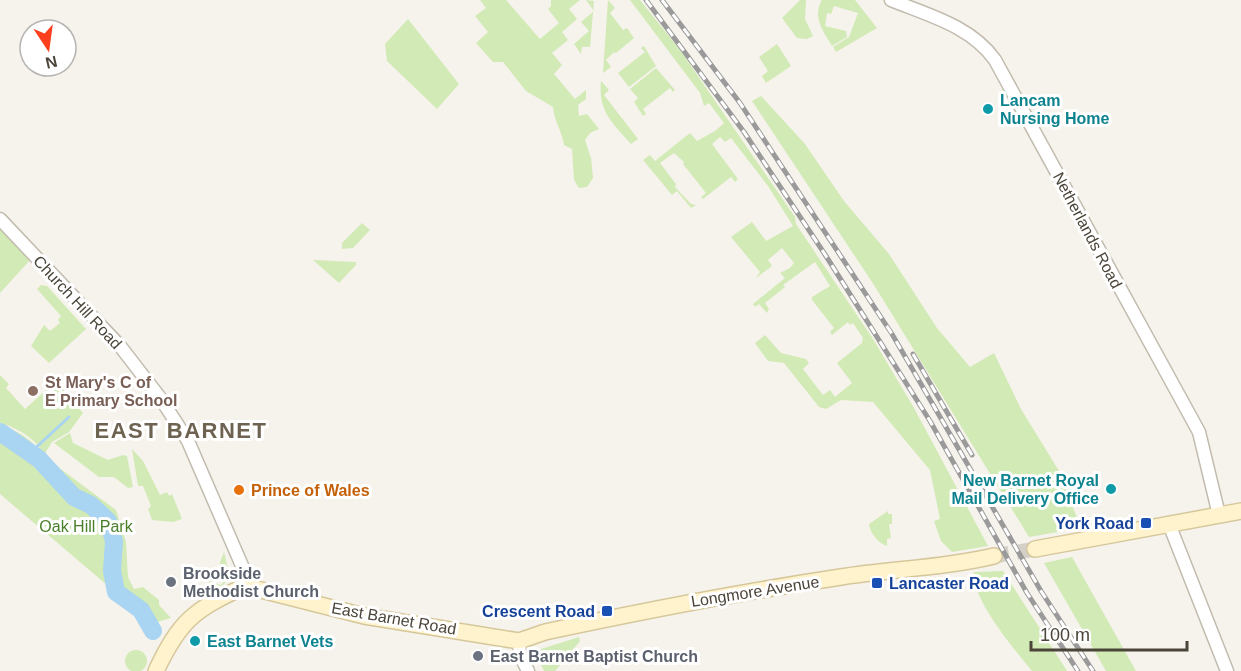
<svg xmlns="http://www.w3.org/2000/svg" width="1241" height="671" font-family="Helvetica,sans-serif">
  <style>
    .green { fill: #d2eab5 }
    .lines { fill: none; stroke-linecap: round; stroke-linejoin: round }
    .stream { stroke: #a9d4f2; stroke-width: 3 }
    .river { stroke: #a9d4f2; stroke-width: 18 }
    .secondary-tunnel { stroke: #d4d0c8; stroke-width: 15; stroke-dasharray: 15 8; stroke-linecap: butt }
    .tertiary-casing { stroke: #c2bbae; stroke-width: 15 }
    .secondary-casing { stroke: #d6c79b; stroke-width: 18 }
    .tertiary { stroke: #fff; stroke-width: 12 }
    .secondary { stroke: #fff3cd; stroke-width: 15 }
    .rail-casing { stroke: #9a9a9a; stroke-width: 5 }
    .rail { stroke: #fff; stroke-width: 3; stroke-dasharray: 9; stroke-linecap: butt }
    .culture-dot { fill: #0f9aa8; stroke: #fff; stroke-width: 2 }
    .education-dot { fill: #8d6e63; stroke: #fff; stroke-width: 2 }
    .food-dot { fill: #e8710a; stroke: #fff; stroke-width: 2 }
    .transit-dot { fill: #1a4fb4; stroke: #fff; stroke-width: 2 }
    .worship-dot { fill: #6b7280; stroke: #fff; stroke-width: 2 }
    .labels { text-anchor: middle; stroke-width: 6; stroke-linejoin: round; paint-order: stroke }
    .culture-label { font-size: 16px; font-weight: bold; fill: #0d838f; stroke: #fff; text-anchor: start }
    .street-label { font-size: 16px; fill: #4b4439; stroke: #fff }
    .education-label { font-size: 16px; font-weight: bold; fill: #785e54; stroke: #fff; text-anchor: start }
    .food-label { font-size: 16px; font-weight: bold; fill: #c56008; stroke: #fff; text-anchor: start }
    .transit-label { font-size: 16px; font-weight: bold; fill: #164399; stroke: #fff; text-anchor: end }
    .park-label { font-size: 16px; fill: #4a7f2a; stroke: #fff }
    .worship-label { font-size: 16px; font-weight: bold; fill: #5b616d; stroke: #fff; text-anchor: start }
    .district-label { font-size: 22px; font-weight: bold; letter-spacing: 1.5px; fill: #6e6250; stroke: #fff }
  </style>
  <rect width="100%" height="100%" fill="#f6f3ec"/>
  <path class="green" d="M 480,0 L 506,0 L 540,39 L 559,23 L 548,9 L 551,6 L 551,0 L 580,0 L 569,9 L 577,19 L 562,32 L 568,40 L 552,53 L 562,65 L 554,74 L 575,99 L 586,90 L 586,99 L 578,105 L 579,116 L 587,114 L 599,129 L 590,133 L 585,140 L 591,158 L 593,178 L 587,187 L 579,188 L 574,180 L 572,149 L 564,145 C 562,131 554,121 553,107 L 526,91 L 503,62 L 493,62 L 476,43 L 488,32 L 475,16 L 486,8 Z
    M 586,0 L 594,1 L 590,47 L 582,47 L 581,54 L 574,44 L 589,31 L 581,22 L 594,11 Z
    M 608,0 L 615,8 L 610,13 L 623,30 L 627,28 L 634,38 L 616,53 L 614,52 L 606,60 L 611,67 L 603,73 Z
    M 630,0 L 640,0 L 680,50 L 795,217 L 796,224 L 873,339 L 914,408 L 988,546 L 952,552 L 941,541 L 934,521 L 940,519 L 930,470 L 873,402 L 841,400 L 826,409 L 819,407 L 784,363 L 768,361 L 755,343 L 765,335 L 781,353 L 806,359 L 809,363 L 803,369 L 823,395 L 830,390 L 835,397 L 852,383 L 837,363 L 862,343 L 863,338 L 853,323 L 850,325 L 848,322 L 832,335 L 830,332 L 834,328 L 812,300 L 812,297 L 830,286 L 815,262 L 783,285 L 785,287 L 765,303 L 769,309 L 767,313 L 759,304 L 755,307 L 753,304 L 785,278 L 780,273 L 790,268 L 794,263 L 782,248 L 768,260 L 772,266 L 756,278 L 760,272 L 731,237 L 752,222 L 766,241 L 793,226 L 768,186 L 731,138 L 725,142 L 720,137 L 712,144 L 738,179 L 735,182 L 731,177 L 703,199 L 701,197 L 706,193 L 683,164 L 684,162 L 674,153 L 660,163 L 676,184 L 675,187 L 691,204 L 696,205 L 691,208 L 677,191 L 672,195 L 643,160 L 650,155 L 655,161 L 690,133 L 697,141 L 715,131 L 724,123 L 709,103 L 704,106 L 700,93 Z
    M 800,0 L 806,0 L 805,19 L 813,36 L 807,39 L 797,38 L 782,18 Z
    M 822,0 L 855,0 L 877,28 L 836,52 L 833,47 L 849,37 L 858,13 L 834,6 L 831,14 L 827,13 L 825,26 L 846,31 L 847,37 L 832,46 C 823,31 812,17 822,0 Z
    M 408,19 L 459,84 L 437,109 L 387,61 L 385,44 Z
    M 777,44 L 791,66 L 766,83 L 762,76 L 768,71 L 759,57 Z
    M 644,46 L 656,66 L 629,87 L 618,73 L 645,52 L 641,48 Z
    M 656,68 L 675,90 L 673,92 L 670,88 L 643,109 L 646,114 L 643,116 L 634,102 L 638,98 L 630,89 Z
    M 601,81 L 609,90 L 604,95 L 638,139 L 631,144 C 612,122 598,112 601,81 Z
    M 761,96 L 805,144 L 844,201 L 889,254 L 937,328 L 970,367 L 994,353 L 1021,409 L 1059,471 L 1081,528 L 1029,537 L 874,285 L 752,101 Z
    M 362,223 L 370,230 L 353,248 L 342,249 L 342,243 Z
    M 0,228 L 31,259 L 0,293 Z
    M 313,260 L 356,262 L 356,265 L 339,283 Z
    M 41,285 L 47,286 L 86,329 L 49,363 L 31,346 L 44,325 L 50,331 L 60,323 L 58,320 L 61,316 L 37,289 Z
    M 0,375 L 9,384 L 6,388 L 25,409 L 56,381 L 83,413 L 69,432 L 52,442 L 44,455 C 36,438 17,428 0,423 Z
    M 0,425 C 18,430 36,442 44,458 L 43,461 L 55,471 L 58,467 L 116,510 L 126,542 L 128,577 L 134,589 L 143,587 L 159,600 L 159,605 L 171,618 L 154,623 L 147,619 L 0,494 Z
    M 70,433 L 73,443 L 108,460 L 123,455 L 127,456 L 133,487 L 128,488 L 114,477 L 99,477 L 54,443 Z
    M 132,449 L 143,461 L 160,495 L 167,492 L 169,496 L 172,494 L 182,519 L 173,522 L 152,520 L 148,509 L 151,506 L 143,486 L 138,486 Z
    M 888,511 L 888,514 L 892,514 L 892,524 L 889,524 L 891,538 L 887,539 L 887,546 C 879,544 870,533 869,524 Z
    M 224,552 L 230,578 L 221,587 L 206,593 L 204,588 L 210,581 L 221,585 L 225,580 L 227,568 L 219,565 Z
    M 1072,557 L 1136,671 L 1106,671 L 1044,563 Z
    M 1003,571 L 1067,671 L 1032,671 C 1015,650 971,599 974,572 Z
    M 579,637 L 580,641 L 555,671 L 544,671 L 539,660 L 541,649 Z
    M125 661a11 11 0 1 1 22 0a11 11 0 1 1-22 0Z"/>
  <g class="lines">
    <path class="stream" d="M 30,453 L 69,417"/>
    <path class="river" d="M 0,432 L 39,459 L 74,497 L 91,505 L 108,521 L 114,541 L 112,571 L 116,592 L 141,610 L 153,631"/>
    <path class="secondary-tunnel" d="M 994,556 L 1035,549"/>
    <g class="tertiary-casing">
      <path id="tertiary" d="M 891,0 C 928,15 971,26 995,60 L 1199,432 L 1219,515
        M 0,219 L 120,346 L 161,399 L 188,441 L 243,568 L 245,586
        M 1169,524 L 1227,671
        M 519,641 L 520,655 L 528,671"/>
    </g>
    <g class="secondary-casing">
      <path id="secondary" d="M 1035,549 L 1241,511
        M 156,671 C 180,620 194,610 245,586 L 364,616 L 519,641 L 545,632 C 643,611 741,592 841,577 C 892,569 944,568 994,556"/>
    </g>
    <use href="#tertiary" class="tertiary"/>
    <use href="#secondary" class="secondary"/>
    <g class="rail-casing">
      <path id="rail" d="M 646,0 L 744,132 L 826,256 L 930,421 L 1027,593 L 1078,671
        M 662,0 L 740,103 L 892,334 L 1041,591 L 1093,671
        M 913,354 L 972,455"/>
    </g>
    <use href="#rail" class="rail"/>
  </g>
  <g class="culture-dot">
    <circle cx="988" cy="109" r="6"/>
    <circle cx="1111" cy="489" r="6"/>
    <circle cx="195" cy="641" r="6"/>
  </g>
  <circle class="education-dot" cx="33" cy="391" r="6"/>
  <circle class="food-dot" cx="239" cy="490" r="6"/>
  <g class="transit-dot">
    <rect x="1140" y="517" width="12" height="12" rx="3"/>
    <rect x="871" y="577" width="12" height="12" rx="3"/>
    <rect x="601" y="605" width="12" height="12" rx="3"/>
  </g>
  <g class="worship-dot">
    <circle cx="171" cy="582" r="6"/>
    <circle cx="478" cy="656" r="6"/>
  </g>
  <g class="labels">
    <g class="culture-label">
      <text x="1000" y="106">Lancam<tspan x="1000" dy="18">Nursing Home</tspan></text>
      <text x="1099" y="486" text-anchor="end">New Barnet Royal<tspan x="1099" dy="18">Mail Delivery Office</tspan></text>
      <text x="207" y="647">East Barnet Vets</text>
    </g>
    <g class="street-label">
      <text transform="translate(1088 230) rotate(62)" y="6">Netherlands Road</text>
      <text transform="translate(78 302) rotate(47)" y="6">Church Hill Road</text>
      <text transform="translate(755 591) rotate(-9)" y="6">Longmore Avenue</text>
      <text transform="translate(394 618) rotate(10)" y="6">East Barnet Road</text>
    </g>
    <g class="education-label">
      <text x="45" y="388">St Mary's C of<tspan x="45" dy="18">E Primary School</tspan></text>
    </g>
    <g class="food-label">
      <text x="251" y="496">Prince of Wales</text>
    </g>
    <g class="transit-label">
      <text x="1134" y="529">York Road</text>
      <text x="889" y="589" text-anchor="start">Lancaster Road</text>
      <text x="595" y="617">Crescent Road</text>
    </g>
    <g class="park-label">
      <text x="86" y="532">Oak Hill Park</text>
    </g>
    <g class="worship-label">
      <text x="183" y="579">Brookside<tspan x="183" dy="18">Methodist Church</tspan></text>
      <text x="490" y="662">East Barnet Baptist Church</text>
    </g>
    <g class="district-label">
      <text x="181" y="438">EAST BARNET</text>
    </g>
  </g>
  <g transform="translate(48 48) rotate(167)"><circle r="28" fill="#ffffff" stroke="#b7b4b0" stroke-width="1.5"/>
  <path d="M0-4.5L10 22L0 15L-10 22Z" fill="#fc3f1d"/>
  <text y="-9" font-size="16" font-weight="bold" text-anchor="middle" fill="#4b4439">N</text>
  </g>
  <path d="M1031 641v9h156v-9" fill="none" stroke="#4b4439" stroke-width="3"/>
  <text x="1040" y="641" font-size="18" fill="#4b4439" stroke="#ffffff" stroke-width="4.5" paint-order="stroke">100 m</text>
</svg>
